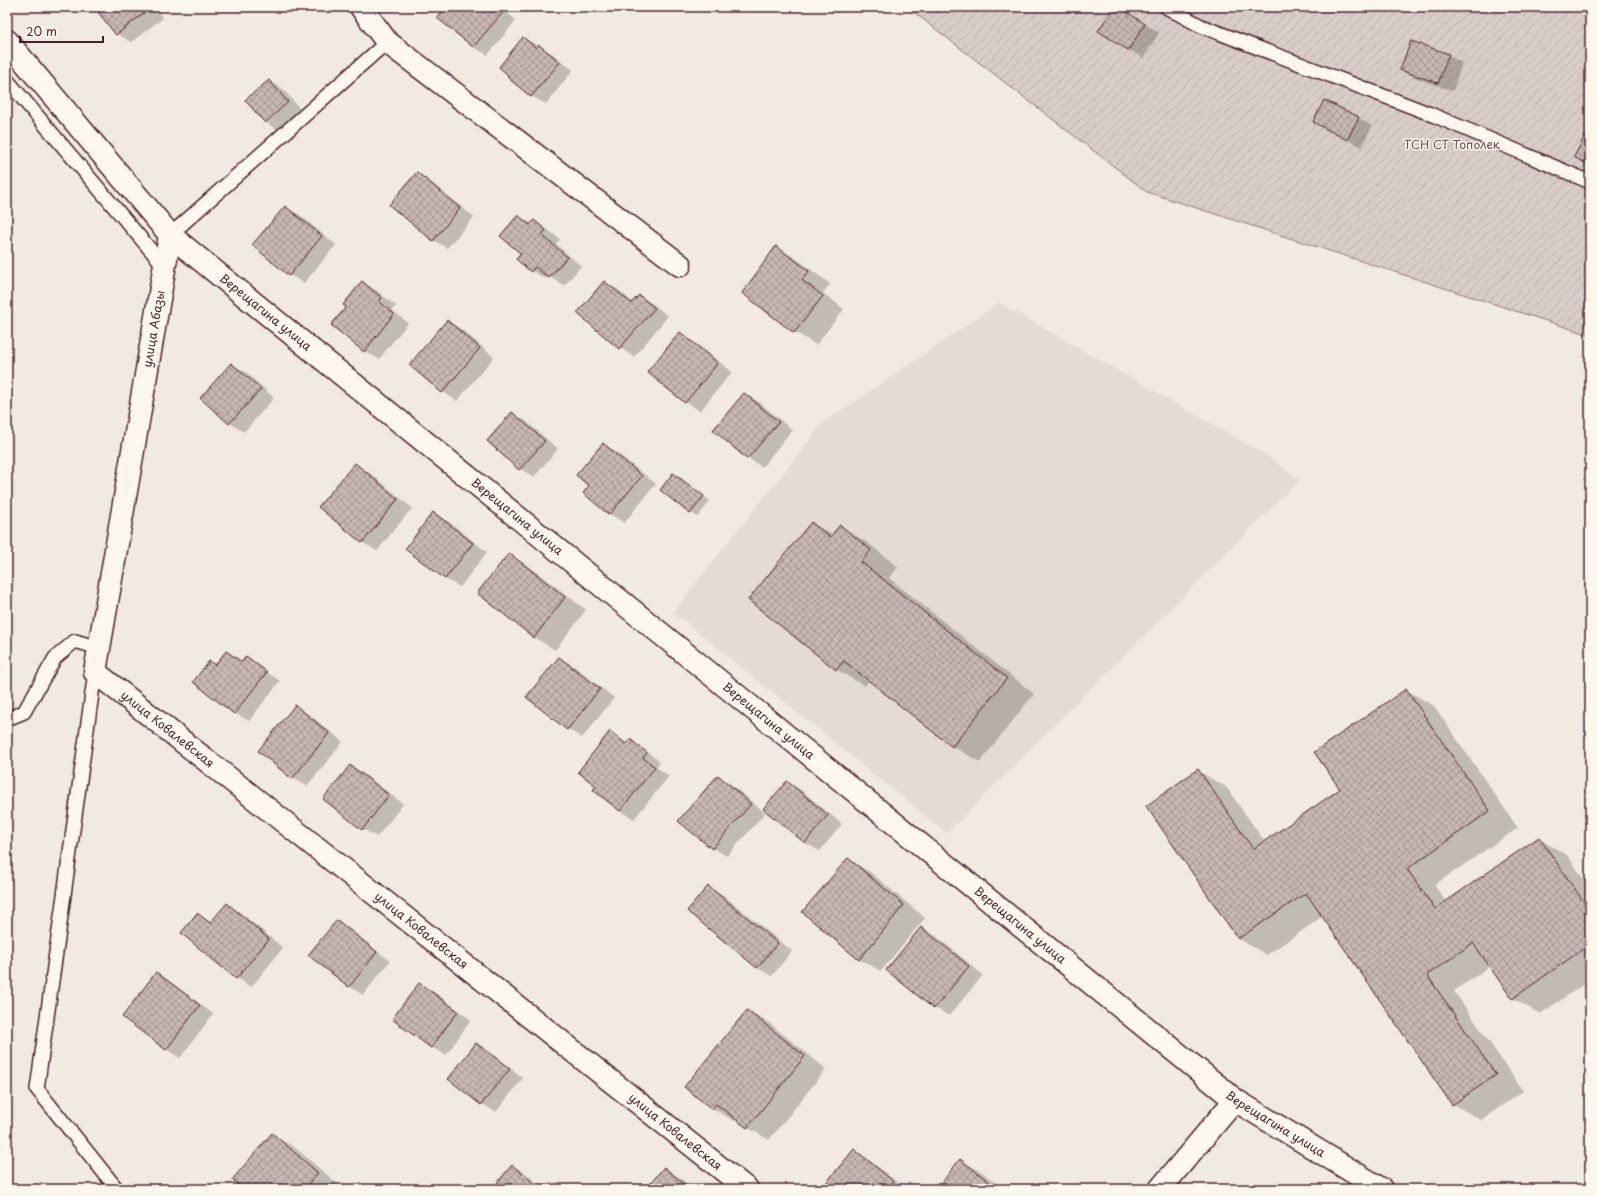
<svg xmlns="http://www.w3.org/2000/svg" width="1597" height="1196" font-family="'Playpen Sans',sans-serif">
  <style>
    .built { fill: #e4dbd2 }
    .garden { fill: url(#garden-furrows); stroke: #917678 }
    .shadow { fill: #0003 }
    .building { fill: url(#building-cross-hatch); stroke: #4a1f2b }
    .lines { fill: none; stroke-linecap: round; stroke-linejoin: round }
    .lane-casing { stroke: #4a1f2b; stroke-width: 16 }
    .street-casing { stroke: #4a1f2b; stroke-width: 25 }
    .lane { stroke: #fbf7ec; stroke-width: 13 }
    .street { stroke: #fbf7ec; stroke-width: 22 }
    .labels { text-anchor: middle; stroke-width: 3; stroke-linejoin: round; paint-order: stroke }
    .park-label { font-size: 12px; fill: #6e4a52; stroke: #fbf7ec }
    .street-label { font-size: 12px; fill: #4a1f2b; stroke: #fbf7ec }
  </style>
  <defs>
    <pattern id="garden-furrows" width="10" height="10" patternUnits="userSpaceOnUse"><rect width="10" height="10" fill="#d8ccc6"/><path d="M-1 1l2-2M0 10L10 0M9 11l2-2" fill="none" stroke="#bbafaa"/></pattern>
    <pattern id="building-cross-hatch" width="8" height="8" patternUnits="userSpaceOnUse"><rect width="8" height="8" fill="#c8b8b3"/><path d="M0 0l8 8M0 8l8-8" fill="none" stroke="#a49592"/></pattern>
  </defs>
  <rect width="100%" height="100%" fill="#f0eae0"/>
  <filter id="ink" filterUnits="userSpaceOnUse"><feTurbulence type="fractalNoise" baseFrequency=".025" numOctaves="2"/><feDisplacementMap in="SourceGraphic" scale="8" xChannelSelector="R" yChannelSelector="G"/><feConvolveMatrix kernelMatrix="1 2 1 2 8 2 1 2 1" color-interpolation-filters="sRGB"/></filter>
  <g filter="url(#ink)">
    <path class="built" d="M 999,303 L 1270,457 L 1299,480 L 947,833 L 673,612 L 823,423 Z"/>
    <path class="garden" d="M 907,7 L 1590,7 L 1590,335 L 1147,192 Z"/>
    <path class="shadow" d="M 95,7 L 154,7 L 163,18 L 131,42 L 117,34 Z
      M 448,7 L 500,7 L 516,20 L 488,55 L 473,47 L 439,18 Z
      M 1115,7 L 1130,14 L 1159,33 L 1143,58 L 1128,49 Z
      M 524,38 L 553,54 L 573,70 L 546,104 L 531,96 Z
      M 1448,55 L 1462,63 L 1453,91 L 1416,78 L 1401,69 Z
      M 269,81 L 283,89 L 302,111 L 279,131 L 265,122 Z
      M 1358,118 L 1372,126 L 1362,147 L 1314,122 Z
      M 417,173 L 431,182 L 474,217 L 447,248 L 433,240 Z
      M 285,207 L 300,215 L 336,245 L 304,283 L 290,275 Z
      M 518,216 L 532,224 L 534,221 L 548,230 L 560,239 L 556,244 L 581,266 L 564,286 L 548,276 L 546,279 L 532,271 L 522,254 Z
      M 776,247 L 797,259 L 830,284 L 823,293 L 844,309 L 816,345 L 795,332 L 743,292 Z
      M 604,282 L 619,290 L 633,303 L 639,296 L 653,304 L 668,316 L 634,357 L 620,348 L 578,313 Z
      M 363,283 L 377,291 L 396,306 L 392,310 L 408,323 L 379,359 L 364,351 L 348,307 Z
      M 447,321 L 461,329 L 494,357 L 457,401 L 443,392 L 410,365 Z
      M 680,334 L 694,342 L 732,372 L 700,411 L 686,402 L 649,372 Z
      M 231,364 L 246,372 L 274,398 L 244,432 L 230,423 L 201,398 Z
      M 745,394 L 759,402 L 792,430 L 762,467 L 748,458 L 715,430 Z
      M 512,413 L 526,421 L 558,449 L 534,477 L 520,469 Z
      M 603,444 L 617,453 L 656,484 L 624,523 L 610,514 L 584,493 L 590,486 Z
      M 355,464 L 369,472 L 412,508 L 377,551 L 362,542 Z
      M 674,474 L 710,501 L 698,517 L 691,513 Z
      M 434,513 L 448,521 L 487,552 L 460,587 L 445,579 Z
      M 811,523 L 833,535 L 840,526 L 868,543 L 898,567 L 889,578 L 1034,694 L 980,762 L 952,746 L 869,680 L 865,686 L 837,670 L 750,600 Z
      M 509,554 L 530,567 L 586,610 L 555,650 L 534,637 Z
      M 227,652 L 243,662 L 246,658 L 280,681 L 249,721 L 235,713 L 194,682 L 216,666 Z
      M 560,658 L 574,666 L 614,698 L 582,738 L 568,729 L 528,697 Z
      M 1406,690 L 1434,706 L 1518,828 L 1434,885 L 1447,903 L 1539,839 L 1567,855 L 1590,888 L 1590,980 L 1540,1014 L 1512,998 L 1490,966 L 1454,991 L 1523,1091 L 1481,1120 L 1453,1104 L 1323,916 L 1267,955 L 1239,939 L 1147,806 L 1198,771 L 1226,787 L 1265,842 L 1341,789 Z
      M 295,707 L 310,715 L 343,742 L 307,786 L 293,778 Z
      M 610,733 L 628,744 L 630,740 L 644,749 L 660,762 L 656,767 L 669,776 L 634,819 L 620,811 L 597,786 Z
      M 350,766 L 364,774 L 403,804 L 377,837 L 363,829 Z
      M 718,776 L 732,785 L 765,813 L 727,856 L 712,848 Z
      M 787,782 L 801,790 L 842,824 L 820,851 L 805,843 L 764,809 Z
      M 848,859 L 870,872 L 925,918 L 881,971 L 859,959 Z
      M 709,887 L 723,895 L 792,951 L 772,976 L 757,968 L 689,911 Z
      M 227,905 L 241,913 L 283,948 L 251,987 L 237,978 L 182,933 L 197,914 L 212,923 Z
      M 337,921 L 351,930 L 390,961 L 363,995 L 349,986 Z
      M 922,928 L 936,936 L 983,975 L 949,1016 L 935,1008 Z
      M 156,973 L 171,982 L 213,1014 L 180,1058 L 166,1049 Z
      M 419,984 L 434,992 L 471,1020 L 446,1055 L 431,1047 Z
      M 748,1011 L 769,1023 L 826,1069 L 769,1140 L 747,1127 L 736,1118 L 734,1121 L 712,1108 Z
      M 477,1044 L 491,1052 L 523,1078 L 496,1112 L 482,1104 Z
      M 272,1135 L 294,1147 L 339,1185 L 336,1189 L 236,1189 Z
      M 854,1151 L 868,1159 L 905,1189 L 822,1189 Z
      M 960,1160 L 982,1172 L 1003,1189 L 938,1189 Z
      M 513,1166 L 527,1174 L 544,1189 L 493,1189 Z
      M 664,1169 L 679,1177 L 693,1189 L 647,1189 Z"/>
    <path class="building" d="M 94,7 L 147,7 L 149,9 L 116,35 Z
      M 446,7 L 497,7 L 503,12 L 473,47 L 437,18 Z
      M 1114,7 L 1119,7 L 1145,24 L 1128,50 L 1098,31 Z
      M 523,37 L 536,48 L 539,45 L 560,62 L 531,97 L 507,77 L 508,75 L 499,67 Z
      M 1411,41 L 1449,54 L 1438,83 L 1400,70 Z
      M 269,80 L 288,102 L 265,123 L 245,100 Z
      M 1324,100 L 1359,117 L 1347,140 L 1313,122 Z
      M 1585,136 L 1590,139 L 1590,166 L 1574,157 Z
      M 417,172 L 460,208 L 433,241 L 389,205 Z
      M 285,206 L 322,236 L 289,276 L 252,245 Z
      M 518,215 L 530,225 L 534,220 L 546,230 L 542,235 L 567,257 L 549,278 L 535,267 L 531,272 L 516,259 L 521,254 L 500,236 Z
      M 776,246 L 809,271 L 802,280 L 823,296 L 794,333 L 742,293 Z
      M 362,281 L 382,298 L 379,301 L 394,314 L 364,352 L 331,325 L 346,307 L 343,305 Z
      M 604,281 L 631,303 L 639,295 L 655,308 L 619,349 L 577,313 Z
      M 447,320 L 480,348 L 442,393 L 409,365 Z
      M 680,332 L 718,363 L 685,403 L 647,372 Z
      M 231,363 L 261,389 L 229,424 L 200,398 Z
      M 744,393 L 779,422 L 747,459 L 713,430 Z
      M 512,412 L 545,441 L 519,470 L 487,441 Z
      M 603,443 L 642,476 L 609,515 L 583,493 L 589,486 L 576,475 Z
      M 355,463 L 398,499 L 362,543 L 318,507 Z
      M 673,473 L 704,496 L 690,514 L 660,490 Z
      M 433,512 L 473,543 L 445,579 L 405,549 Z
      M 811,522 L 830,537 L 840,525 L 871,550 L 861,562 L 1007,678 L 952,747 L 844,661 L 836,670 L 748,600 Z
      M 509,553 L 565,597 L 534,638 L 477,593 Z
      M 226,651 L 242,662 L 246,656 L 267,672 L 234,714 L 193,682 L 209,661 L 215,665 Z
      M 559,657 L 600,689 L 567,730 L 526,697 Z
      M 1406,689 L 1490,811 L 1407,869 L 1435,909 L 1539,837 L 1590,911 L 1590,944 L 1512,999 L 1473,943 L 1427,975 L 1496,1075 L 1452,1105 L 1306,893 L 1238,939 L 1146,806 L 1198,769 L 1253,849 L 1340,789 L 1314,752 Z
      M 295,705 L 329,733 L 292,779 L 258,751 Z
      M 610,731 L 626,744 L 630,739 L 647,753 L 643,758 L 655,767 L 620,811 L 593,790 L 596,786 L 578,772 Z
      M 350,765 L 389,795 L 362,830 L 323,799 Z
      M 718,775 L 751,804 L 712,849 L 678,821 Z
      M 787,781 L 828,815 L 805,843 L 763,809 Z
      M 848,858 L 904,905 L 859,960 L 802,912 Z
      M 708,886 L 778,943 L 757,968 L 687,911 Z
      M 227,903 L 269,939 L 236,979 L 181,933 L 197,913 L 210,923 Z
      M 337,920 L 377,952 L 349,987 L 308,955 Z
      M 921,927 L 969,966 L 934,1009 L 886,970 Z
      M 156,972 L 200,1005 L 166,1050 L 122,1017 Z
      M 419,983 L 458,1011 L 431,1048 L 392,1019 Z
      M 747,1010 L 805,1056 L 747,1128 L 716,1104 L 712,1109 L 684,1087 Z
      M 476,1043 L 510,1069 L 481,1105 L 448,1079 Z
      M 272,1133 L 318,1173 L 304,1189 L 235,1189 L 238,1184 L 232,1180 Z
      M 854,1149 L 893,1181 L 887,1189 L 821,1189 Z
      M 960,1159 L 998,1189 L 937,1189 Z
      M 512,1165 L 541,1189 L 492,1189 Z
      M 664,1167 L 690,1189 L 646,1189 Z"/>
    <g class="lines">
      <g class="lane-casing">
        <path id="lane" d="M 1166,7 L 1201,26 L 1428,113 L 1590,182
          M 7,80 L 165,267
          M 170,235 L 387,42
          M 95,672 L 37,1089 L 117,1189
          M 7,719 L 24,712 L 55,658 L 75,641 L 99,648"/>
      </g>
      <g class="street-casing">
        <g id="street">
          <path d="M 361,7 L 387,42 L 680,265"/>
          <path id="s1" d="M 7,41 L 170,235 L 95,672 L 747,1189"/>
          <path id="s2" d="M 170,235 L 1235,1100 L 1381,1189"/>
          <path d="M 1160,1189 L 1235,1100"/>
        </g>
      </g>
      <use href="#lane" class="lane"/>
      <use href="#street" class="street"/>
    </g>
  </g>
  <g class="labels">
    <g class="park-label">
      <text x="1452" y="149">ТСН СТ Тополек</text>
    </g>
    <g class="street-label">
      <text dy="4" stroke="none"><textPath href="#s2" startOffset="123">Верещагина улица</textPath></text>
      <text transform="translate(154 329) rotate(-80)" y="4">улица Абазы</text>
      <text dy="4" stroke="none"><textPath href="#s2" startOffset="447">Верещагина улица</textPath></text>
      <text dy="4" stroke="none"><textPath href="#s2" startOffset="771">Верещагина улица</textPath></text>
      <text dy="4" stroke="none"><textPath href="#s1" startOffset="789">улица Ковалевская</textPath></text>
      <text dy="4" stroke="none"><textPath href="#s2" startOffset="1095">Верещагина улица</textPath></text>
      <text dy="4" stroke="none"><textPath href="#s1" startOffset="1113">улица Ковалевская</textPath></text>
      <text dy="4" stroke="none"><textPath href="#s2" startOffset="1419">Верещагина улица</textPath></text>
      <text dy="4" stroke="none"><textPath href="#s1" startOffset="1437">улица Ковалевская</textPath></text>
    </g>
  </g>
  <rect width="1597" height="1196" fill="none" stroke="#fbf7ec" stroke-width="24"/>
  <rect x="12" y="12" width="1573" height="1172" fill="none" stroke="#4a1f2b" stroke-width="1.5" filter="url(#ink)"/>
  <path d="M20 36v6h83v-6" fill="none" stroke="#4a1f2b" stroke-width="2"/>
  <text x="26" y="36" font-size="12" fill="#4a1f2b" stroke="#fbf7ec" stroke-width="3" paint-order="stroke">20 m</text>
</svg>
